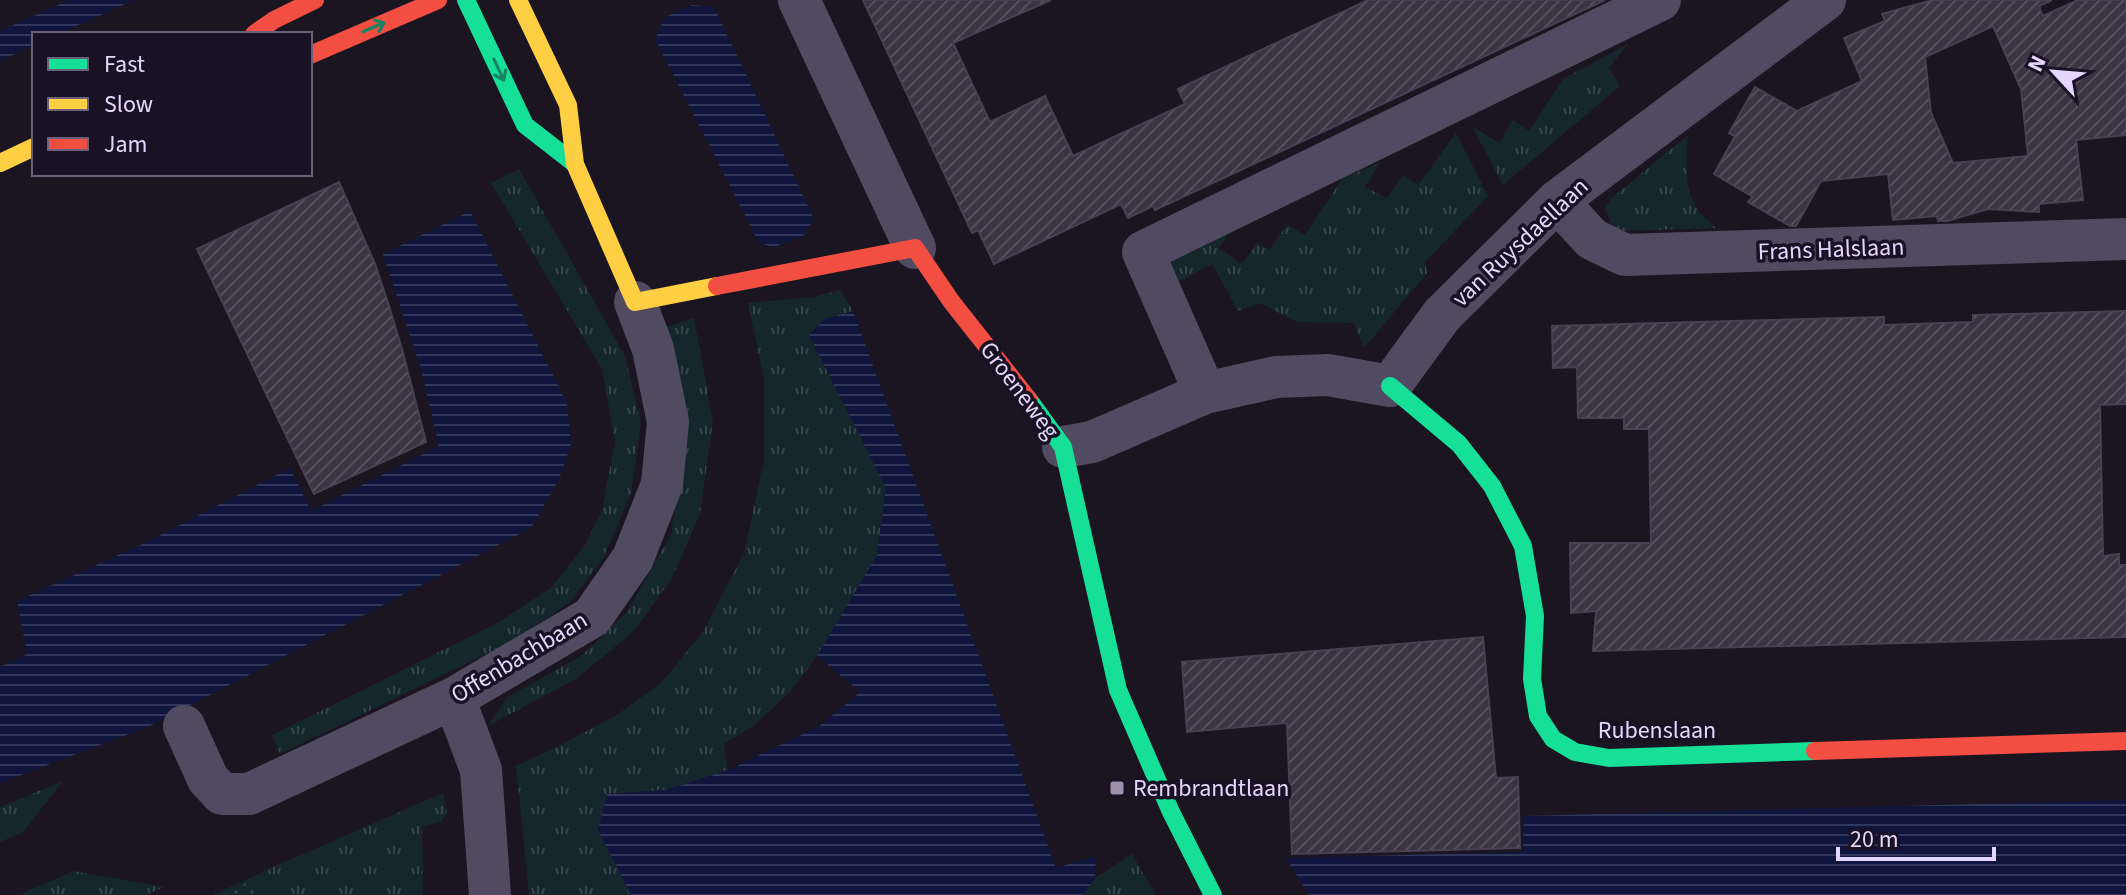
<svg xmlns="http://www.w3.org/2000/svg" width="2126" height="895" font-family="'Source Sans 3',sans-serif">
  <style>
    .grass { fill: url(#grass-tufts) }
    .park { fill: url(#park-dots) }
    .water { fill: url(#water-rules) }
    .pier { fill: #1a1520 }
    .building { fill: url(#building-hatch); stroke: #484153; stroke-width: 2; fill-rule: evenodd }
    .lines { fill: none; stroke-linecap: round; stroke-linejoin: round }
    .street { stroke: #504b60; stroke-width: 42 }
    .fast { stroke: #16e098; stroke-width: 18 }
    .slow { stroke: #ffcf43; stroke-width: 18 }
    .jam { stroke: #f24e42; stroke-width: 18 }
    .oneway { stroke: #178364 }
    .poi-dot { fill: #9d93af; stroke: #191124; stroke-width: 3 }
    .labels { text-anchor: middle; stroke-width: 7; stroke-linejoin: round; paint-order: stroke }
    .street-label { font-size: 24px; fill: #e4d7fc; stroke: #191124 }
    .poi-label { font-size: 24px; fill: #e4d7fc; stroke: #191124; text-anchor: start }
  </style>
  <defs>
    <pattern id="grass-tufts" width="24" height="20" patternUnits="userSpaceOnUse" patternTransform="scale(2)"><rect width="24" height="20" fill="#15262c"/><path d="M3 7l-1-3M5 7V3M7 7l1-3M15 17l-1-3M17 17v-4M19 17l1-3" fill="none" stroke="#37454c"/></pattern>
    <pattern id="park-dots" width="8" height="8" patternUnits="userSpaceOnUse" patternTransform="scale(2)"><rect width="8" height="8" fill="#15262c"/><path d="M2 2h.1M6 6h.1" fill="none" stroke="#37454c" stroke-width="1.8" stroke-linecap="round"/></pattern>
    <pattern id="water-rules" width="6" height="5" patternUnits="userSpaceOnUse" patternTransform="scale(2)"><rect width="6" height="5" fill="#0f153d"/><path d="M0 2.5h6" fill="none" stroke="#32365a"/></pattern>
    <pattern id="building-hatch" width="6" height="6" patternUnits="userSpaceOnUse" patternTransform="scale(2)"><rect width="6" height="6" fill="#393342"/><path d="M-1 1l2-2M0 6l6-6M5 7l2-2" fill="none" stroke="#56505e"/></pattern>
  </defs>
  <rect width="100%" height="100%" fill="#1a1520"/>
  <path class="grass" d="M 1628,44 L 1609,68 L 1620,86 L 1503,185 L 1472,126 L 1499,143 L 1513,120 L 1529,131 L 1563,79 Z
    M 1456,133 L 1488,196 L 1425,262 L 1427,273 L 1364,348 L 1354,323 L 1297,322 L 1260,303 L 1238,311 L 1212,264 L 1172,285 L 1169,264 L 1176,252 L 1231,230 L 1219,248 L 1242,264 L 1257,243 L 1269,250 L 1287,225 L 1305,235 L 1342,179 L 1380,162 L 1365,187 L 1387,198 L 1403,175 L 1418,185 Z
    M 1688,135 C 1686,160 1683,188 1698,210 C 1702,216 1710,222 1716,228 L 1623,231 L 1611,224 L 1605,208 L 1613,197 Z
    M 519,169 L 625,356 L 641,423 L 631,494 L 603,559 L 570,602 L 513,641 L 280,754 L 272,735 L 499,622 L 551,588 L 585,545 L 602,510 L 615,441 L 602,369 L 491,183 Z
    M 840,290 L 853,311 L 825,319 L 809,335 L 886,488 L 877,555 L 817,656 L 790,692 L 756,724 L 724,744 L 728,770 L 666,790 L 607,794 L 598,830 L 631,895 L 529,895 L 516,766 L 557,747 L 617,715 L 662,682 L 703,632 L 744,553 L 764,460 L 764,380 L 748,303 L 814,297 Z
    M 694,318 L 713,422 L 700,514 L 672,578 L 634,631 L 577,678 L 488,726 L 507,697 L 581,656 L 627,612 L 671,534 L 687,427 L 663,328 Z
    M 63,781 L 23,832 L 0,842 L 0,807 Z
    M 443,793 L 447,812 L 441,822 L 422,826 L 423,895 L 265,895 L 249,880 L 230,895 L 213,895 L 280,864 Z
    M 1132,854 L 1156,895 L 1083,895 L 1095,878 Z
    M 73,871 L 164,887 L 146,895 L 19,895 Z"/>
  <path class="park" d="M 249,880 L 265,895 L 230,895 Z"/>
  <path class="water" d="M 69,0 L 134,0 L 59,34 L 34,34 L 34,45 L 0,61 L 0,31 Z
    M 692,5 L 714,7 L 814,219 L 804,235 L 774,247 L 759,243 L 655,39 L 665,17 Z
    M 470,211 L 567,403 L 571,445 L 559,479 L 531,528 L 148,727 L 0,783 L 0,667 L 27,654 L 17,601 L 145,543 L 290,468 L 311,511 L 439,446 L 421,369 L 383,254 Z
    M 853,311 L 1056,868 L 1096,856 L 1095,878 L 1083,895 L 631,895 L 598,830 L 607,794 L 666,790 L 728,770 L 819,726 L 860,692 L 817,656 L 877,555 L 886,488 L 809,335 L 825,319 Z
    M 2126,800 L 2126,895 L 1309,895 L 1286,858 L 1523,852 L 1524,816 Z"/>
  <path class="pier" d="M 817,656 L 860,692 L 819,726 L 728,770 L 728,766 L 817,722 L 854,692 L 814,659 Z"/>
  <path class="building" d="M 863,0 L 1051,0 L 953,43 L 990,122 L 1045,96 L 1073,156 L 1185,104 L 1178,89 L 1368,0 L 1605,0 L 1155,210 L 1153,206 L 1128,218 L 1121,204 L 994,264 L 978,230 L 972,233 Z
    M 1933,0 L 2052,0 L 2039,6 L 2043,16 L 2078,0 L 2126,0 L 2126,135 L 2076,140 L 2083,200 L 2039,204 L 2039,212 L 1988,209 L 1947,221 L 1938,221 L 1937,216 L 1893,220 L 1888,174 L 1821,181 L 1796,226 L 1790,226 L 1748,202 L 1753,197 L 1714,174 L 1735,136 L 1729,133 L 1755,87 L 1797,111 L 1862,81 L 1844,38 L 1885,21 L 1882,14 ZM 1993,26 L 2021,89 L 2028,156 L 1953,163 L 1931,113 L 1925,57 Z
    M 339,182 L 375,264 L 389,306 L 402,349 L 426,442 L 314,494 L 197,249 Z
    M 2126,311 L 2126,404 L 2100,405 L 2103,556 L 2119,554 L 2119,565 L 2126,565 L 2126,637 L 1593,651 L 1596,611 L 1571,613 L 1570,543 L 1651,543 L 1649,429 L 1624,429 L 1624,418 L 1578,418 L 1577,367 L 1553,368 L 1552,326 L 1884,317 L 1884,325 L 1973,322 L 1973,315 Z
    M 1483,637 L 1496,778 L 1518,777 L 1520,848 L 1292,854 L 1287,723 L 1187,732 L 1182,662 Z"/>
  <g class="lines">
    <path class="street" d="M 799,0 L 915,248
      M 1557,201 L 1592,239 L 1625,255 L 2126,239
      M 1205,393 L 1143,252 L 1660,0
      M 1063,447 L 1092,442 L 1205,393 L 1276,377 L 1328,375 L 1390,386 L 1442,315 L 1557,201 L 1825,0
      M 454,698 L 481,770 L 490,895
      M 184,726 L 208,779 L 222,794 L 249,794 L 454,698 L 592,617 L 633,558 L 662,484 L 668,422 L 653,349 L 635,302"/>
    <path class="fast" d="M 466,0 L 525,125 L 575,164
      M 1390,386 L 1459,444 L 1492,486 L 1523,546 L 1535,616 L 1532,679 L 1538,716 L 1553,739 L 1575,752 L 1609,758 L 1815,751
      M 1029,400 L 1063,447 L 1118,690 L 1171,812 L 1213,895"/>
    <path class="slow" d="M 518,0 L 568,105 L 575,164 L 635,302 L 717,286
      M 0,163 L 34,147"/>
    <path class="jam" d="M 254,34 L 274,20 L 315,0
      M 310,55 L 438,0
      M 717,286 L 915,248 L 951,301 L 1029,400
      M 1815,751 L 2126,741"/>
  </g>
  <defs><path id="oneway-shaft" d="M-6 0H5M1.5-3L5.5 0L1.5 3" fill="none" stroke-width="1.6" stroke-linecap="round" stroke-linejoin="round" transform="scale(2)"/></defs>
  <g class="oneway">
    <use href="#oneway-shaft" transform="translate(374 27) rotate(-23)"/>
    <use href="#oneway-shaft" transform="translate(499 70) rotate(65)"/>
  </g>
  <rect class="poi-dot" x="1109" y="780" width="16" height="16" rx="4"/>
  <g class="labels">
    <g class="street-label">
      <text transform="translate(1520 242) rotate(-43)" y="8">van Ruysdaellaan</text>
      <text transform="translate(1831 249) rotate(-2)" y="8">Frans Halslaan</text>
      <text transform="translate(1020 390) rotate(53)" y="8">Groeneweg</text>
      <text transform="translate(519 657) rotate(-31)" y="8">Offenbachbaan</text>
      <text x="1657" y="738">Rubenslaan</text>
    </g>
    <g class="poi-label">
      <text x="1133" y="796">Rembrandtlaan</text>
    </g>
  </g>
  <rect x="32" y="32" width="280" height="144" fill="#191124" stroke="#6a607a" stroke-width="2"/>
  <rect x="48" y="58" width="40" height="12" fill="#16e098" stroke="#6a607a" stroke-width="2"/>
  <text x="104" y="72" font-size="24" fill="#e4d7fc">Fast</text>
  <rect x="48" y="98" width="40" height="12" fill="#ffcf43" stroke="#6a607a" stroke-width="2"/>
  <text x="104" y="112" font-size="24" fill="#e4d7fc">Slow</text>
  <rect x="48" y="138" width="40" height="12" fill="#f24e42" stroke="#6a607a" stroke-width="2"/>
  <text x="104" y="152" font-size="24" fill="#e4d7fc">Jam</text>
  <g transform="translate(2054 72) rotate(296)" stroke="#191124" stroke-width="6" paint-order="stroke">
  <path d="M0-6L14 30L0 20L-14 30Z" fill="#e4d7fc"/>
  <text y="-12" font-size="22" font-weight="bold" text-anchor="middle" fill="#e4d7fc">N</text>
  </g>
  <path d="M1838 847v12h156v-12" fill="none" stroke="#e4d7fc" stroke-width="4"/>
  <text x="1850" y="847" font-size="24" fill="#e4d7fc" stroke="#191124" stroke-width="6" paint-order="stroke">20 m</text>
</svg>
